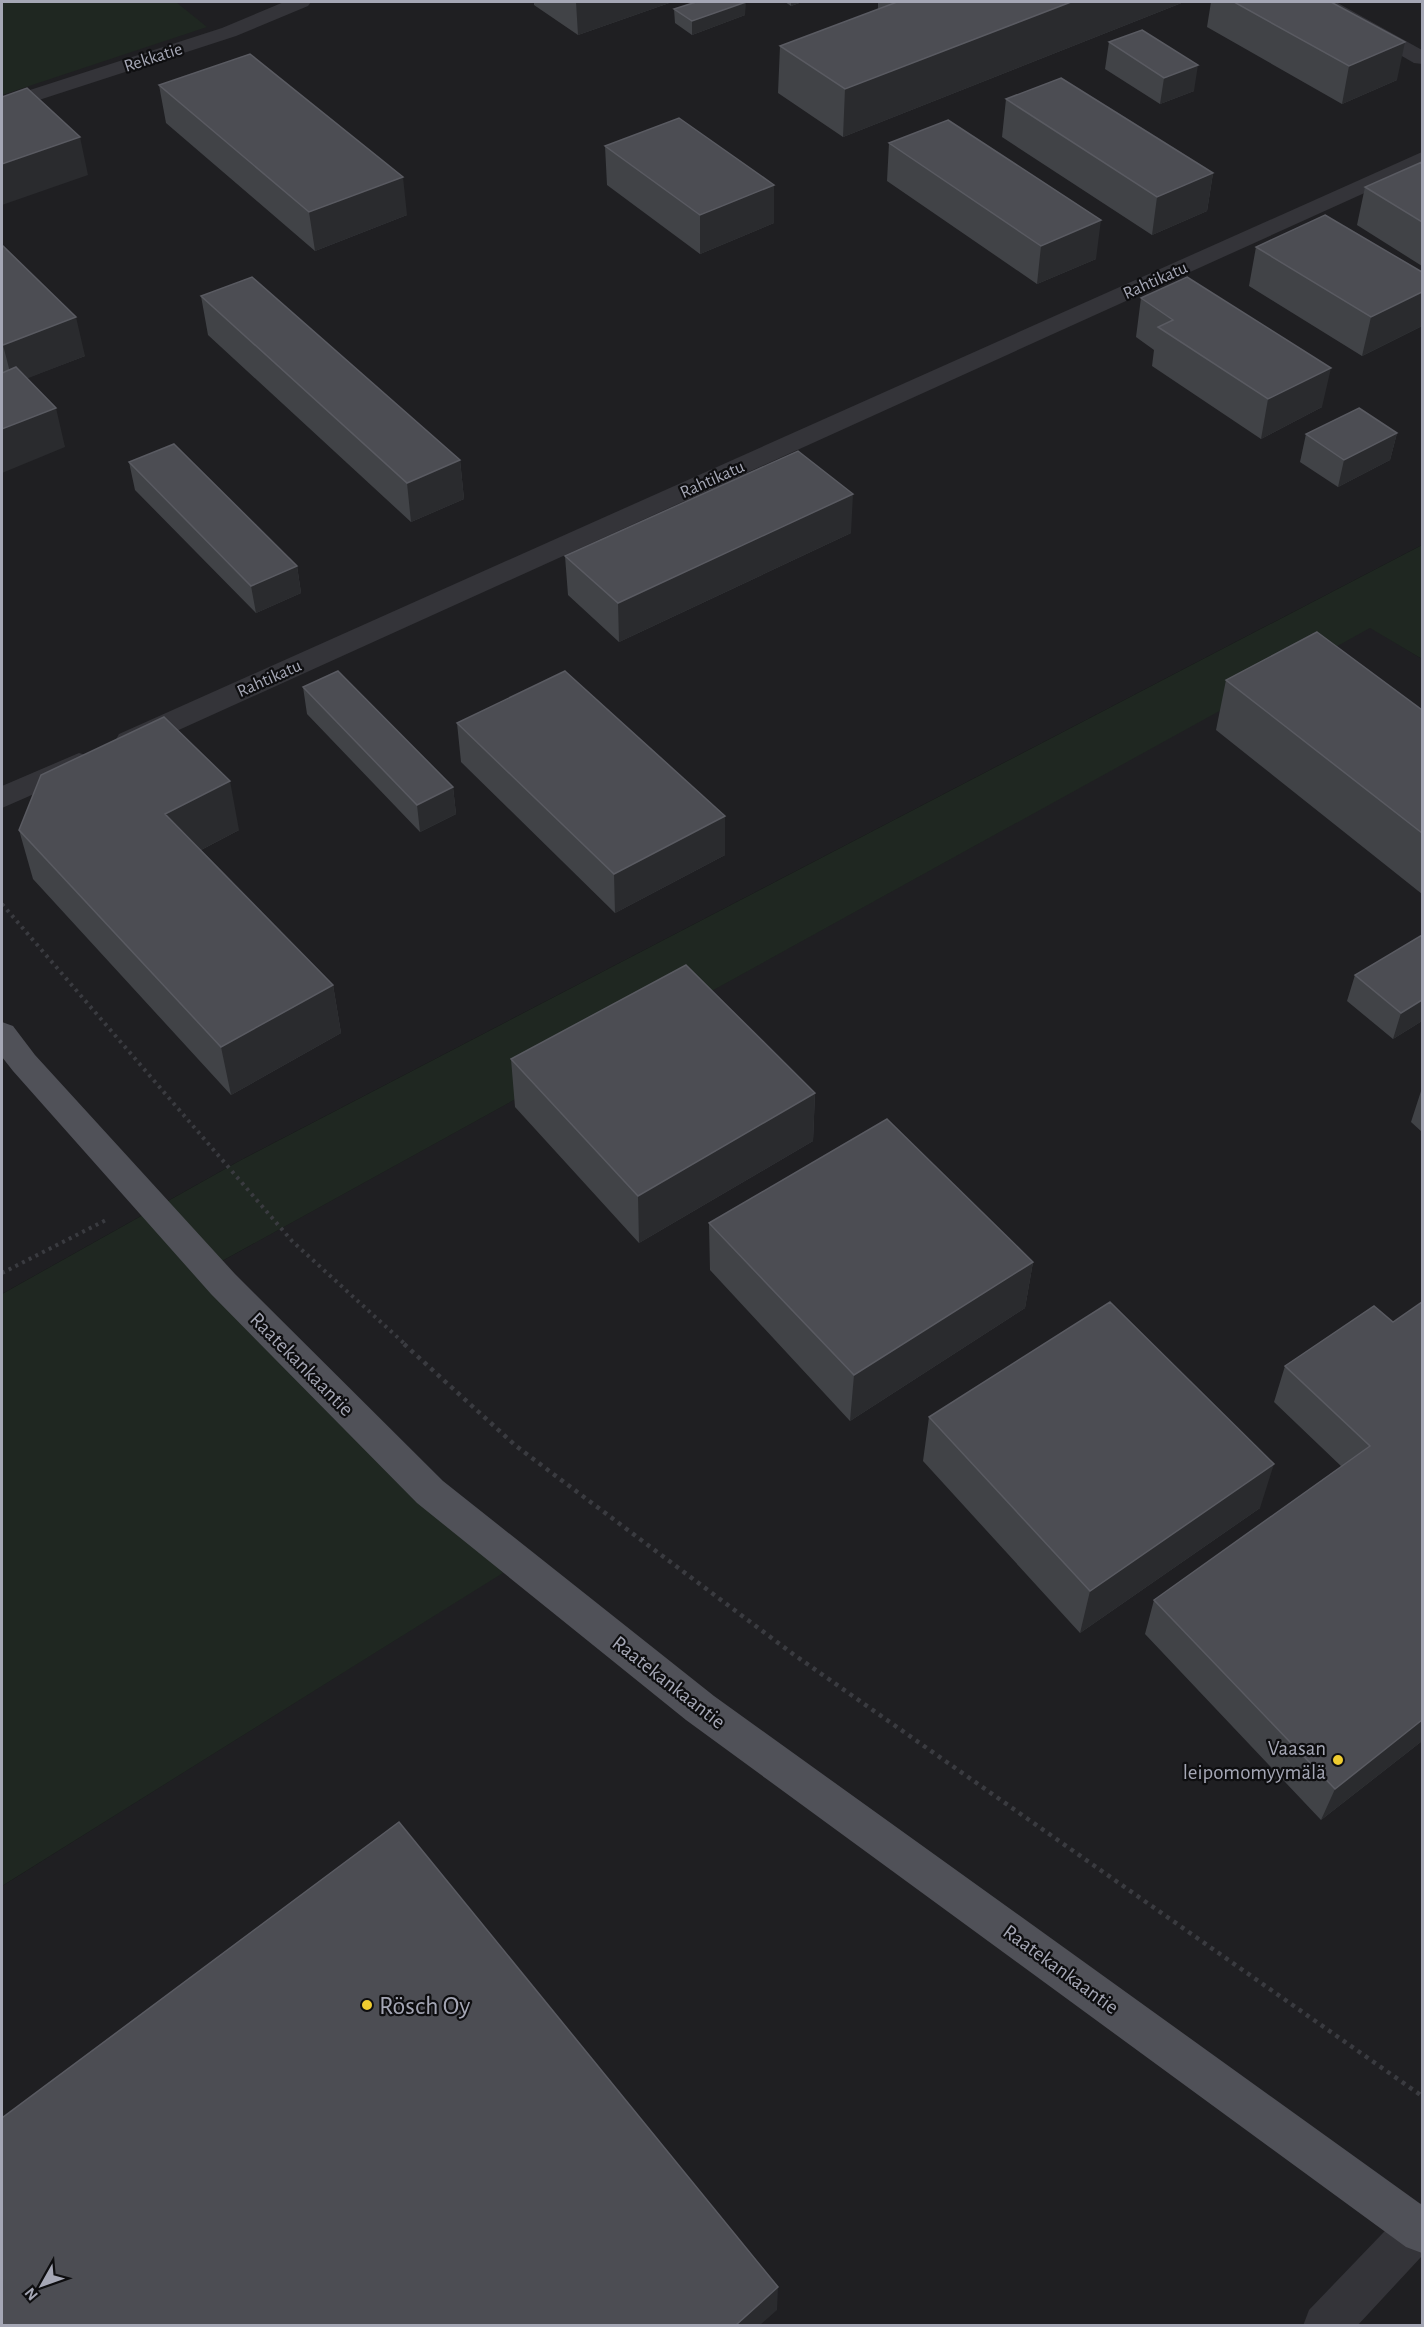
<svg xmlns="http://www.w3.org/2000/svg" width="1424" height="2327" font-family="'Alegreya Sans',sans-serif">
  <style>
    .built { fill: #1f1f22 }
    .green { fill: #1f2721 }
    .lines { fill: none; stroke-linecap: round; stroke-linejoin: round }
    .path-far1 { stroke: #3a3b40; stroke-width: 4; stroke-dasharray: 3 4.5; stroke-linecap: butt }
    .path { stroke: #3a3b40; stroke-width: 4.5; stroke-dasharray: 4 5; stroke-linecap: butt }
    .minor { fill: #343439; fill-rule: evenodd }
    .major { fill: #505158; fill-rule: evenodd }
    .wall { fill: #414347 }
    .shaded-wall { fill: #2a2b2e }
    .building { fill: #4c4d53; stroke: #5a5b62; stroke-width: 1.5 }
    .poi-dot { fill: #efcc30; stroke: #0e0e10; stroke-width: 2 }
    .labels { text-anchor: middle; stroke-width: 4.5; stroke-linejoin: round; paint-order: stroke }
    .far-street-label { font-size: 18px; fill: #a5a7b5; stroke: #0e0e10 }
    .street-label { font-size: 21px; fill: #a5a7b5; stroke: #0e0e10 }
    .poi-label { font-size: 21px; fill: #a5a7b5; stroke: #0e0e10; text-anchor: end }
    .near-poi-label { font-size: 26px; fill: #a5a7b5; stroke: #0e0e10; text-anchor: start }
  </style>
  <rect width="100%" height="100%" fill="#131315"/>
  <path class="built" d="M 2,2 L 1422,2 L 1422,545 L 241,1160 L 2,1294 Z
    M 1370,627 L 1422,659 L 1422,2325 L 2,2326 L 2,1886 L 502,1573 L 213,1266 Z"/>
  <path class="green" d="M 2,2 L 176,2 L 207,27 L 2,95 Z
    M 1422,545 L 1422,659 L 1370,628 L 213,1266 L 503,1573 L 2,1886 L 2,1294 L 241,1160 Z"/>
  <g class="lines">
    <path class="path-far1" d="M 2,904 L 292,1241 L 406,1345
      M 2,1273 L 108,1219"/>
    <path class="path" d="M 404,1344 L 516,1446 L 793,1654 L 1422,2096"/>
    <path class="minor" d="M 284,2 L 311,2 L 308,6 L 236,36 L 2,112 L 2,99 L 222,28 Z
      M 1312,2 L 1336,2 L 1422,50 L 1422,64 L 1414,63 L 1315,6 Z
      M 1422,152 L 1422,167 L 139,748 L 129,751 L 119,748 L 115,741 L 119,734 Z
      M 79,753 L 89,756 L 93,763 L 89,770 L 2,808 L 2,786 Z
      M 1422,2203 L 1422,2256 L 1357,2326 L 1303,2326 L 1309,2310 L 1406,2209 Z"/>
    <path class="major" d="M 2,1022 L 13,1026 L 35,1055 L 235,1274 L 443,1481 L 714,1696 L 1422,2205 L 1422,2253 L 1406,2247 L 686,1720 L 417,1503 L 211,1294 L 13,1071 L 2,1057 Z"/>
  </g>
  <path class="wall" d="M 534,2 L 672,2 L 578,35 L 534,5 Z
    M 785,2 L 802,2 L 791,6 Z
    M 878,2 L 1184,2 L 843,137 L 778,93 L 780,46 L 878,9 Z
    M 1211,2 L 1331,2 L 1397,80 L 1342,104 L 1207,27 Z
    M 674,9 L 745,15 L 692,35 L 675,23 Z
    M 1109,42 L 1194,91 L 1160,104 L 1105,69 Z
    M 159,85 L 407,215 L 315,251 L 166,123 Z
    M 1006,99 L 1213,173 L 1207,211 L 1152,235 L 1002,137 Z
    M 889,143 L 1096,259 L 1037,284 L 887,181 Z
    M 605,146 L 774,185 L 774,223 L 700,254 L 607,185 Z
    M 1422,162 L 1422,266 L 1357,225 L 1365,187 Z
    M 2,245 L 85,356 L 27,378 L 65,447 L 2,372 Z
    M 1256,247 L 1422,272 L 1422,326 L 1362,356 L 1249,286 Z
    M 201,296 L 460,460 L 464,499 L 411,522 L 208,335 Z
    M 1141,298 L 1322,407 L 1261,439 L 1152,366 L 1154,350 L 1136,337 Z
    M 1397,433 L 1390,460 L 1338,487 L 1300,462 L 1306,434 Z
    M 129,462 L 297,566 L 301,593 L 256,613 L 135,490 Z
    M 851,533 L 619,642 L 568,595 L 565,556 Z
    M 1226,680 L 1422,710 L 1422,894 L 1216,730 Z
    M 303,687 L 453,787 L 456,814 L 420,832 L 307,714 Z
    M 457,723 L 725,816 L 725,855 L 615,913 L 461,762 Z
    M 19,830 L 239,830 L 201,850 L 333,985 L 341,1033 L 231,1095 L 33,879 Z
    M 1355,975 L 1422,1021 L 1393,1039 L 1347,1001 Z
    M 511,1059 L 815,1093 L 813,1141 L 639,1243 L 515,1107 Z
    M 1422,1088 L 1422,1132 L 1411,1122 Z
    M 709,1223 L 1033,1262 L 1025,1308 L 850,1421 L 710,1270 Z
    M 1393,1322 L 1422,1741 L 1321,1820 L 1145,1634 L 1154,1600 L 1342,1467 L 1274,1402 L 1285,1366 Z
    M 929,1417 L 1260,1508 L 1080,1633 L 923,1461 Z"/>
  <path class="shaded-wall" d="M 576,2 L 672,2 L 578,35 Z
    M 746,2 L 745,15 L 692,35 L 692,21 Z
    M 791,2 L 802,2 L 791,6 Z
    M 1071,2 L 1184,2 L 843,137 L 845,89 Z
    M 1405,42 L 1397,80 L 1342,104 L 1349,66 Z
    M 1198,65 L 1194,91 L 1160,104 L 1164,78 Z
    M 80,137 L 88,175 L 2,205 L 2,164 Z
    M 1213,173 L 1207,211 L 1152,235 L 1157,197 Z
    M 403,177 L 407,215 L 315,251 L 309,212 Z
    M 774,185 L 774,223 L 700,254 L 700,215 Z
    M 1101,220 L 1096,259 L 1037,284 L 1041,246 Z
    M 1422,292 L 1422,326 L 1362,356 L 1371,317 Z
    M 76,317 L 85,356 L 13,384 L 3,345 Z
    M 1331,368 L 1322,407 L 1261,439 L 1268,399 Z
    M 56,408 L 65,447 L 2,473 L 2,429 Z
    M 1397,433 L 1390,460 L 1338,487 L 1344,460 Z
    M 460,460 L 464,499 L 411,522 L 407,483 Z
    M 853,494 L 851,533 L 619,642 L 618,603 Z
    M 297,566 L 301,593 L 256,613 L 251,586 Z
    M 230,781 L 239,830 L 176,863 L 165,814 Z
    M 453,787 L 456,814 L 420,832 L 417,805 Z
    M 725,816 L 725,855 L 615,913 L 614,874 Z
    M 333,985 L 341,1033 L 231,1095 L 221,1047 Z
    M 1422,1000 L 1422,1021 L 1393,1039 L 1401,1013 Z
    M 815,1093 L 813,1141 L 639,1243 L 638,1196 Z
    M 1033,1262 L 1025,1308 L 850,1421 L 854,1375 Z
    M 1274,1464 L 1260,1508 L 1080,1633 L 1090,1591 Z
    M 1422,1720 L 1422,1741 L 1321,1820 L 1335,1789 Z
    M 778,2287 L 777,2310 L 760,2325 L 736,2325 Z"/>
  <path class="building" d="M 696,2 L 746,2 L 692,21 L 674,9 Z
    M 897,2 L 1071,2 L 845,89 L 780,46 Z
    M 1234,2 L 1331,2 L 1405,42 L 1349,66 Z
    M 1142,30 L 1198,65 L 1164,78 L 1109,42 Z
    M 250,54 L 403,177 L 309,212 L 159,85 Z
    M 1061,78 L 1213,173 L 1157,197 L 1006,99 Z
    M 27,88 L 80,137 L 2,164 L 2,97 Z
    M 679,118 L 774,185 L 700,215 L 605,146 Z
    M 948,120 L 1101,220 L 1041,246 L 889,143 Z
    M 1422,162 L 1422,222 L 1365,187 Z
    M 1325,215 L 1422,272 L 1422,292 L 1371,317 L 1256,247 Z
    M 2,245 L 76,317 L 3,345 L 2,343 Z
    M 252,277 L 460,460 L 407,483 L 201,296 Z
    M 1187,277 L 1331,368 L 1268,399 L 1158,327 L 1173,320 L 1141,298 Z
    M 16,367 L 56,408 L 2,429 L 2,373 Z
    M 1359,408 L 1397,433 L 1344,460 L 1306,434 Z
    M 174,444 L 297,566 L 251,586 L 129,462 Z
    M 798,451 L 853,494 L 618,603 L 565,556 Z
    M 1317,632 L 1422,710 L 1422,833 L 1226,680 Z
    M 338,671 L 453,787 L 417,805 L 303,687 Z
    M 565,671 L 725,816 L 614,874 L 457,723 Z
    M 164,717 L 230,781 L 165,814 L 333,985 L 221,1047 L 19,830 L 41,775 Z
    M 1422,935 L 1422,1000 L 1401,1013 L 1355,975 Z
    M 686,965 L 815,1093 L 638,1196 L 511,1059 Z
    M 887,1119 L 1033,1262 L 854,1375 L 709,1223 Z
    M 1110,1302 L 1274,1464 L 1090,1591 L 929,1417 Z
    M 1422,1302 L 1422,1720 L 1335,1789 L 1154,1600 L 1370,1446 L 1285,1366 L 1374,1306 L 1393,1322 Z
    M 399,1822 L 778,2287 L 736,2325 L 2,2325 L 2,2118 Z"/>
  <g class="poi-dot">
    <circle cx="1338" cy="1760" r="6"/>
    <circle cx="367" cy="2005" r="6"/>
  </g>
  <g class="labels">
    <g class="far-street-label">
      <text transform="translate(153 57) rotate(-18)" y="6">Rekkatie</text>
      <text transform="translate(1155 280) rotate(-24)" y="6">Rahtikatu</text>
      <text transform="translate(712 479) rotate(-24)" y="6">Rahtikatu</text>
      <text transform="translate(269 678) rotate(-24)" y="6">Rahtikatu</text>
    </g>
    <g class="street-label">
      <text transform="translate(302 1364) rotate(45)" y="7">Raatekankaantie</text>
      <text transform="translate(669 1682) rotate(38)" y="7">Raatekankaantie</text>
      <text transform="translate(1061 1969) rotate(36)" y="7">Raatekankaantie</text>
    </g>
    <g class="poi-label">
      <text x="1326" y="1755">Vaasan<tspan x="1326" dy="24">leipomomyymälä</tspan></text>
    </g>
    <g class="near-poi-label">
      <text x="379" y="2014">Rösch Oy</text>
    </g>
  </g>
  <rect width="1424" height="2327" fill="none" stroke="#a5a7b5" stroke-width="6"/>
  <g transform="translate(42 2285) rotate(230)" stroke="#0e0e10" stroke-width="4.5" paint-order="stroke">
  <path d="M0-4.5L10 22L0 15L-10 22Z" fill="#a5a7b5"/>
  <text y="-9" font-size="16" font-weight="bold" text-anchor="middle" fill="#a5a7b5">N</text>
  </g>
</svg>
